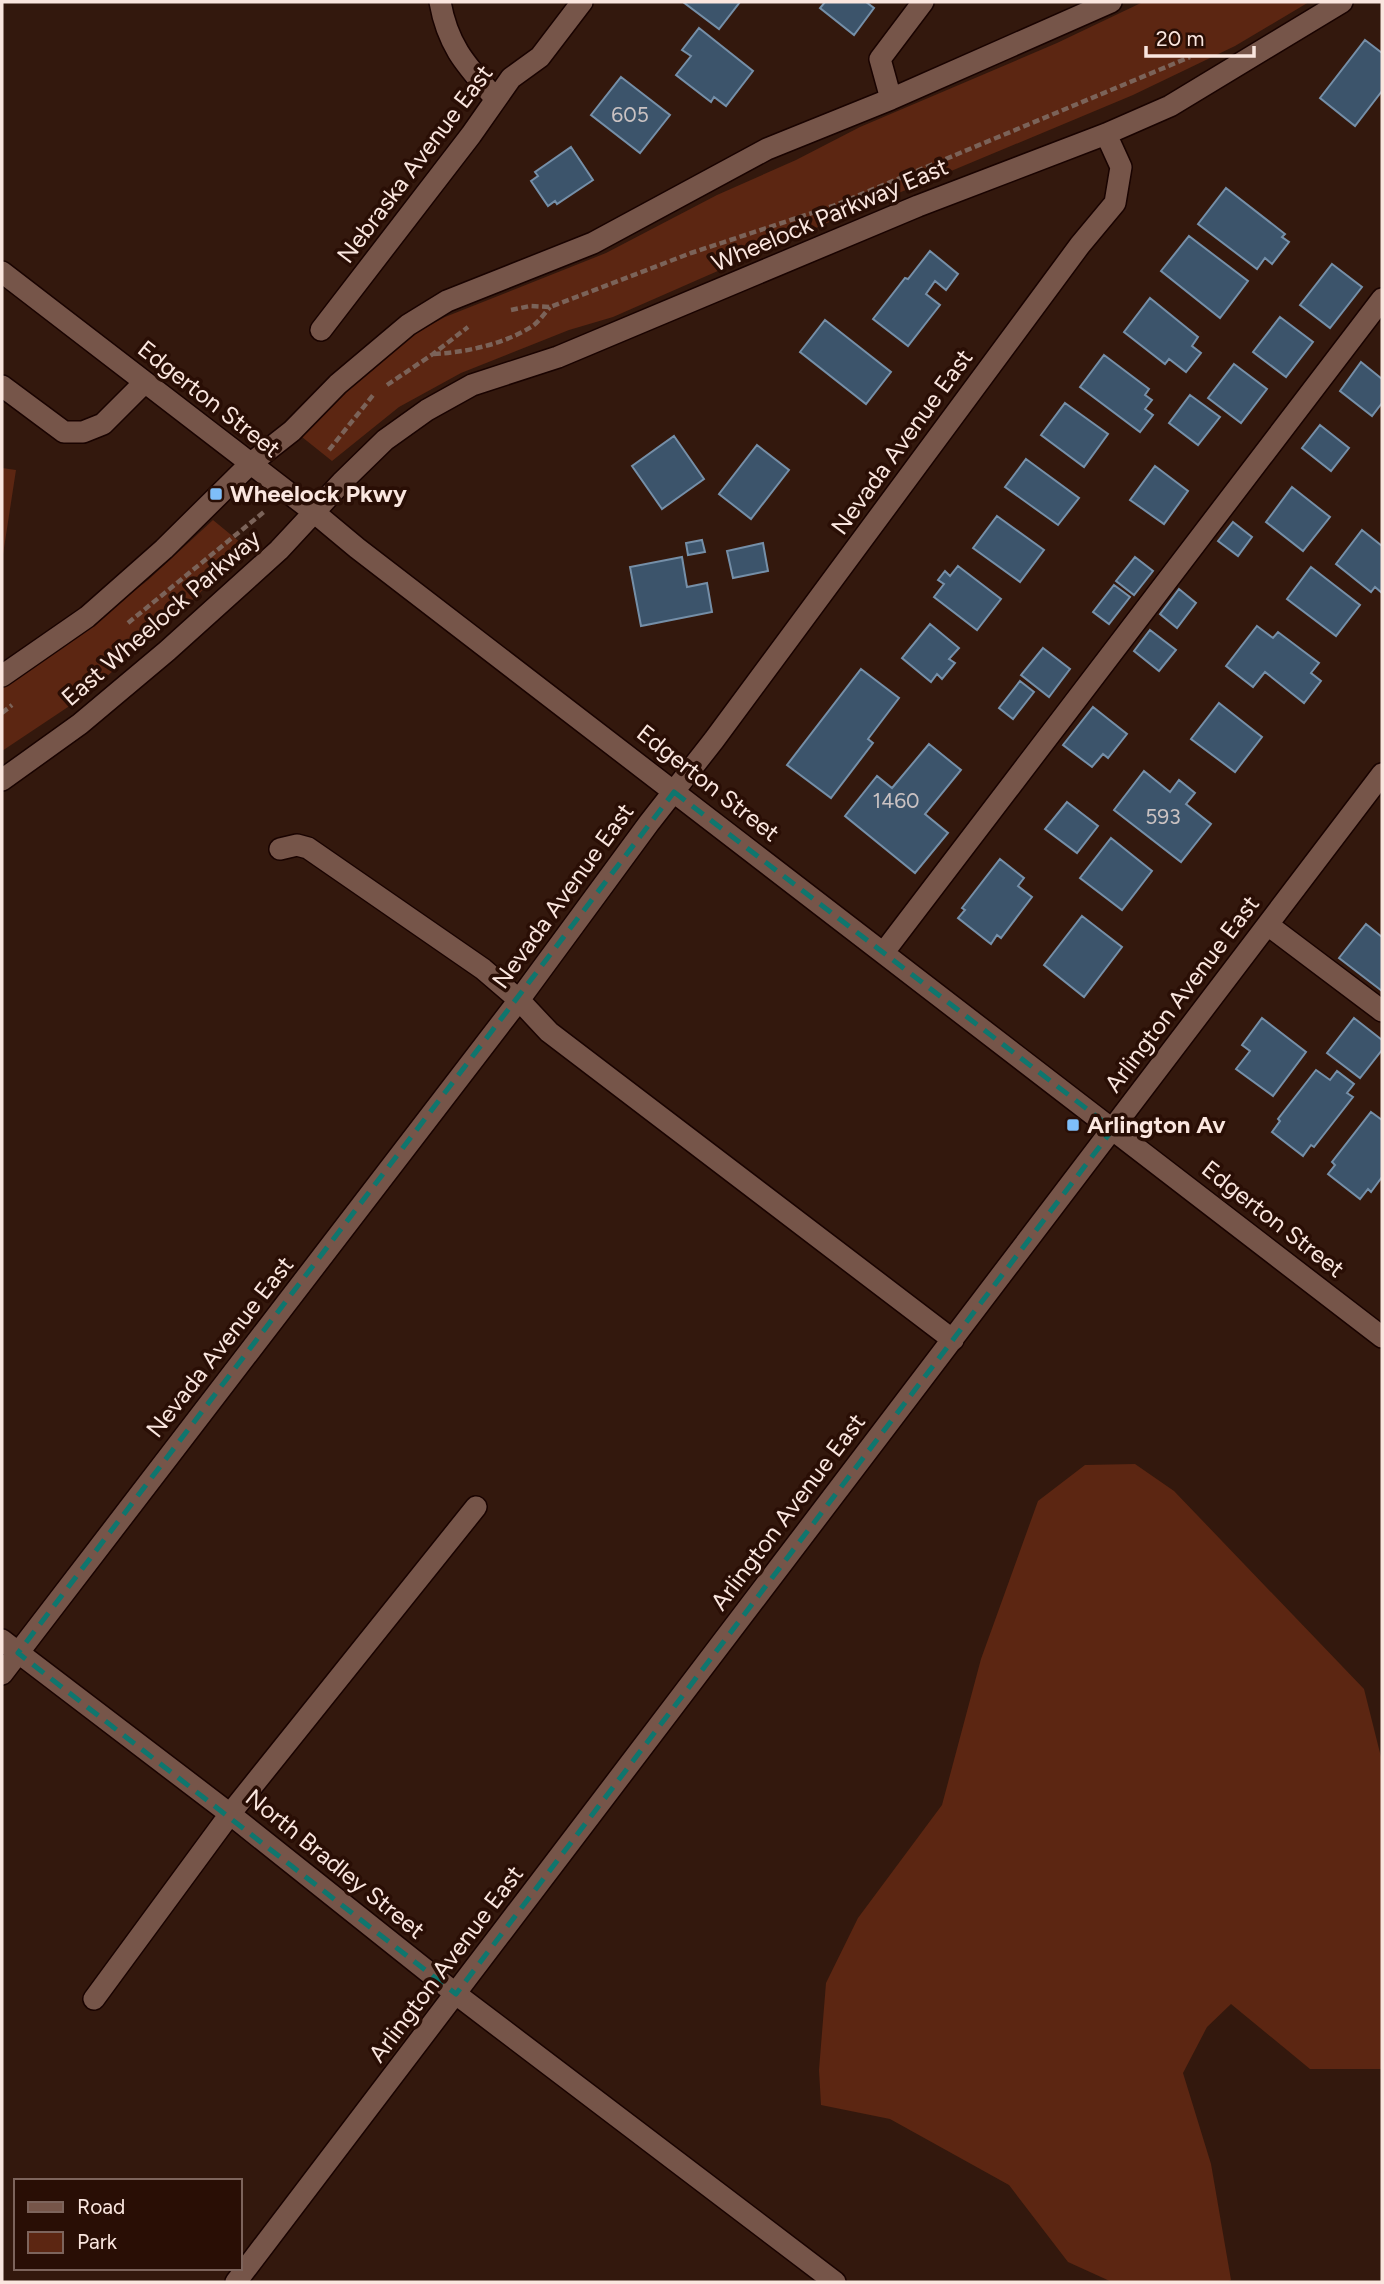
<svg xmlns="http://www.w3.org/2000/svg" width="1384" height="2284" font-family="Figtree,sans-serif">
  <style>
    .green { fill: #5c2612 }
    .building { fill: #3c546b; stroke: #758fa8; stroke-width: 2 }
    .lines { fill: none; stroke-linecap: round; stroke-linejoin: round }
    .minor-casing { stroke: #190300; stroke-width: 24 }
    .path { stroke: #7b6359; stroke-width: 4.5; stroke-dasharray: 7 3.5; stroke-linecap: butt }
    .minor { stroke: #765549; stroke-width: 21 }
    .marked { fill: none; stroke: #0f766e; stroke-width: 5; stroke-dasharray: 14 9; stroke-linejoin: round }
    .poi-dot { fill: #7ebef9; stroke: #290e05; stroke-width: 2.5 }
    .labels { text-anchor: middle; stroke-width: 7; stroke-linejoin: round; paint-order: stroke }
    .number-label { font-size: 21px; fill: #cac2c2 }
    .street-label { font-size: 24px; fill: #fae6df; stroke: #290e05 }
    .poi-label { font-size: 24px; font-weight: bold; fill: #fae6df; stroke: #290e05; text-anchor: start }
  </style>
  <rect width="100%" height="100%" fill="#33180d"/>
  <path class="green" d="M 1143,2 L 1309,2 L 1235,46 L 1133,95 L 834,220 L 613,317 L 569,330 L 461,373 L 399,407 L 332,461 L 297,433 L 381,352 L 445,317 L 606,253 L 717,195 L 796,160 L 860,127 L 1057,43 Z
    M 2,468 L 16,470 L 2,561 Z
    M 213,520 L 247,548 L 148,642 L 77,701 L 2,751 L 2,687 L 57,651 L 148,580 Z
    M 1135,1464 L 1174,1491 L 1364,1689 L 1382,1761 L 1382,2069 L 1310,2069 L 1231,2004 L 1207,2027 L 1183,2073 L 1211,2164 L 1231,2280 L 1227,2282 L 1112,2282 L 1068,2262 L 1009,2185 L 890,2119 L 821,2105 L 819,2070 L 826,1983 L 858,1918 L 942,1805 L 981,1659 L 1038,1501 L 1085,1465 Z"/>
  <path class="building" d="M 683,2 L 740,2 L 719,29 Z
    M 825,2 L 866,2 L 874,8 L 854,35 L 820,8 Z
    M 699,28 L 753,71 L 726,106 L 714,97 L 711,102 L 676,75 L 691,56 L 682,50 Z
    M 1365,40 L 1382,53 L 1382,91 L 1355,126 L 1320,98 Z
    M 621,77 L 670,115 L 640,153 L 591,115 Z
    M 571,147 L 593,180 L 557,204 L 555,201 L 548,206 L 531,181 L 538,176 L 535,172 Z
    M 1226,188 L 1285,234 L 1282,237 L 1289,242 L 1272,264 L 1265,258 L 1257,269 L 1198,224 Z
    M 1189,236 L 1248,281 L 1220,318 L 1161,271 Z
    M 930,251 L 958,274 L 946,290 L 935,281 L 926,294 L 940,305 L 908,346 L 873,319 L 905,278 L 908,279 Z
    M 1332,264 L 1362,287 L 1330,328 L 1300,305 Z
    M 1150,298 L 1198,337 L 1192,346 L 1201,353 L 1186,372 L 1169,359 L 1165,364 L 1124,332 Z
    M 1280,317 L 1313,342 L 1286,377 L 1253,352 Z
    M 825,320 L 891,372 L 866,404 L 800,352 Z
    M 1104,355 L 1149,389 L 1145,395 L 1152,400 L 1145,409 L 1153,415 L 1140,432 L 1080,387 Z
    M 1361,362 L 1382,379 L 1382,403 L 1372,416 L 1340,391 Z
    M 1234,364 L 1267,389 L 1241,423 L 1208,398 Z
    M 1190,395 L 1220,417 L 1198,445 L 1169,423 Z
    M 1065,403 L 1108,434 L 1084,467 L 1041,435 Z
    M 1320,425 L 1349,448 L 1331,471 L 1302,448 Z
    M 674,436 L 704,479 L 662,509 L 632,466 Z
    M 757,445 L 789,470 L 751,519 L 719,494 Z
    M 1026,459 L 1079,498 L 1058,525 L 1005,487 Z
    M 1155,466 L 1188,491 L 1164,524 L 1130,500 Z
    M 1292,487 L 1330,517 L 1303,551 L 1266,522 Z
    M 997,516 L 1044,550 L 1020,582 L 973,548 Z
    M 1233,522 L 1252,537 L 1238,556 L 1218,541 Z
    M 1362,530 L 1382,546 L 1382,593 L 1375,587 L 1371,592 L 1336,564 Z
    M 702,540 L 705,552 L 688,555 L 686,543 Z
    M 763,543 L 768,571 L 733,578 L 727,551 Z
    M 682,557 L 687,587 L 707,583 L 712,612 L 641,626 L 630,567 Z
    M 1135,557 L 1153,571 L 1134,595 L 1116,581 Z
    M 958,566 L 1001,599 L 977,630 L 934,597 L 944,584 L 938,580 L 945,571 L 950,576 Z
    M 1311,567 L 1360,605 L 1336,636 L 1287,599 Z
    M 1114,585 L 1130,597 L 1109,624 L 1093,612 Z
    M 1179,589 L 1196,603 L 1177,628 L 1160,614 Z
    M 930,624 L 959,648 L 949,659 L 955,663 L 942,679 L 937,674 L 931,682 L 902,658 Z
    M 1257,626 L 1273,638 L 1278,632 L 1319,663 L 1311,673 L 1321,681 L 1304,703 L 1265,672 L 1253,687 L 1226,666 Z
    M 1150,630 L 1176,650 L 1159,671 L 1134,651 Z
    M 1043,648 L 1070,669 L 1049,697 L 1021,675 Z
    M 861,669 L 899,698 L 868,739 L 873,743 L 831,798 L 787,765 Z
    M 1020,681 L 1034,692 L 1013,719 L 999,708 Z
    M 1219,703 L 1262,737 L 1235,772 L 1191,739 Z
    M 1093,707 L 1127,734 L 1108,758 L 1103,754 L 1092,767 L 1063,745 Z
    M 929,744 L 961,770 L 925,814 L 948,833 L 915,873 L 845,816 L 877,776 L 892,788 Z
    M 1144,771 L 1170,792 L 1179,780 L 1195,793 L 1186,804 L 1211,824 L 1181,862 L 1114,810 Z
    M 1067,802 L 1098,826 L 1077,853 L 1045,829 Z
    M 1111,838 L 1152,871 L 1122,910 L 1080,878 Z
    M 1000,859 L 1024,878 L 1018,886 L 1032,897 L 1001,938 L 997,935 L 991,944 L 958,918 L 965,910 L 962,908 Z
    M 1082,916 L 1122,947 L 1084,997 L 1044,965 Z
    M 1366,924 L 1382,937 L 1382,991 L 1339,958 Z
    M 1262,1018 L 1306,1052 L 1273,1096 L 1236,1069 L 1250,1051 L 1242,1045 Z
    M 1354,1018 L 1382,1040 L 1382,1050 L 1360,1078 L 1327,1053 Z
    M 1316,1070 L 1330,1080 L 1337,1071 L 1354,1084 L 1347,1093 L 1353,1097 L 1314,1147 L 1311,1145 L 1303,1156 L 1272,1132 L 1280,1121 L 1278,1119 Z
    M 1371,1112 L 1382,1120 L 1382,1177 L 1371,1192 L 1368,1189 L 1360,1199 L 1328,1174 L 1335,1165 L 1332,1162 Z"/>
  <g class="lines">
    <g class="minor-casing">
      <path id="minor" d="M 440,2 C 448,47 467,66 496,99
        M 891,99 L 880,59 L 923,2
        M 2,272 L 315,513 L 357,548 L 1382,1337
        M 321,330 L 471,135 L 511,78 L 540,57 L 582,2
        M 2,386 L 64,432 L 83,432 L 103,424 L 145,382
        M 2,676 L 87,617 L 164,549 L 250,464 L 292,431 L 338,384 L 408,325 L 447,301 L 593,243 L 767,149 L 891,99 L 1111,2
        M 2,780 L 80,724 L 167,651 L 279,550 L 343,481 L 385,440 L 427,410 L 472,385 L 558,357 L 918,206 L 1106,134 L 1170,106 L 1342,2
        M 280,849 L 297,845 L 308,848 L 483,969 L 519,1000 L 549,1032 L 953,1340
        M 1268,925 L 1382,1011
        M 884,952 L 1382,299
        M 2,1640 L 230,1814 L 456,1994 L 835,2282
        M 2,1674 L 519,1000 L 649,823 L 714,740 L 1080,245 L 1115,203 L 1121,167 L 1106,134
        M 94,1999 L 230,1814 L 476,1507
        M 236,2282 L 1382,774"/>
    </g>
    <path class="path" d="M 511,310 L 530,306 L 550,307 L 691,253 L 833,206 L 1190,57
      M 434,354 C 466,352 502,345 531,327 C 538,323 544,314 550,307
      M 387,385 L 433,354 L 468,327
      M 329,450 L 374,394
      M 128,623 L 265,511
      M 2,713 L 12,705"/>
    <use href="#minor" class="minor"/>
  </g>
  <path class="marked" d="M 674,792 L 1113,1129 L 456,1994 L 18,1653 Z"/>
  <g class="poi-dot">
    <rect x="209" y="487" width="14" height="14" rx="3.5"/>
    <rect x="1066" y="1118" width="14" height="14" rx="3.5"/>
  </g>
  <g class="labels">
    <g class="number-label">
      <text x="630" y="122">605</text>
      <text x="896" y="808">1460</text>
      <text x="1163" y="824">593</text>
    </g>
    <g class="street-label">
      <text transform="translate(415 164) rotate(-53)" y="8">Nebraska Avenue East</text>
      <text transform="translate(830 215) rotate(-23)" y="8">Wheelock Parkway East</text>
      <text transform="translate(209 399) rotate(38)" y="8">Edgerton Street</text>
      <text transform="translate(902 442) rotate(-54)" y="8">Nevada Avenue East</text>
      <text transform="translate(161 618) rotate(-41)" y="8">East Wheelock Parkway</text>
      <text transform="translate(708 783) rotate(38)" y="8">Edgerton Street</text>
      <text transform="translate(563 896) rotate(-54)" y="8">Nevada Avenue East</text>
      <text transform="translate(1182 994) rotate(-53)" y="8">Arlington Avenue East</text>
      <text transform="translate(1273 1219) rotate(38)" y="8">Edgerton Street</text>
      <text transform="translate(220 1347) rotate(-52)" y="8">Nevada Avenue East</text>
      <text transform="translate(788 1512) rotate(-53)" y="8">Arlington Avenue East</text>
      <text transform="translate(335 1864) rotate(39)" y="8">North Bradley Street</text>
      <text transform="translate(446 1964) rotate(-53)" y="8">Arlington Avenue East</text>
    </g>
    <g class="poi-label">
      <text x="230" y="502">Wheelock Pkwy</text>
      <text x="1087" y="1133">Arlington Av</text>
    </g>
  </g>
  <rect width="1384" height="2284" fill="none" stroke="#fae6df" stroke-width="7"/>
  <rect x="14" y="2179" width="228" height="91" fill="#290e05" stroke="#7d645c" stroke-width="2"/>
  <rect x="28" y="2202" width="35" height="10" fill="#765549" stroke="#7d645c" stroke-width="2"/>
  <text x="77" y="2214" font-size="21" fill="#fae6df">Road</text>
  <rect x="28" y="2232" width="35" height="21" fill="#5c2612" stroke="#7d645c" stroke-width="2"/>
  <text x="77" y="2249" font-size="21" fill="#fae6df">Park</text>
  <path d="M1146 46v10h108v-10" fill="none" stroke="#fae6df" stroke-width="3.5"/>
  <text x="1156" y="46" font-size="21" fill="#fae6df" stroke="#290e05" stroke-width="5" paint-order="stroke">20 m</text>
</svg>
